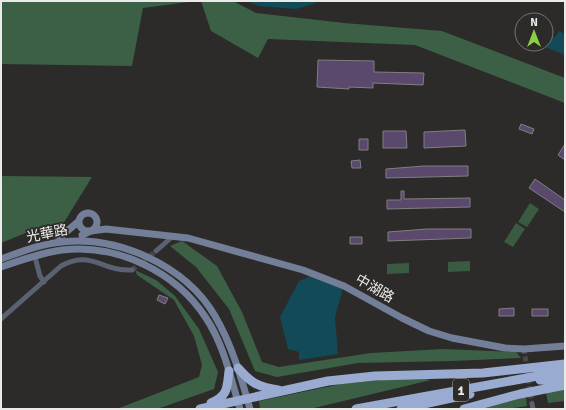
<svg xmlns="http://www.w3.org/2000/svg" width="566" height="410" font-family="Signika,'Noto Sans TC',sans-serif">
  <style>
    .green { fill: #3a5a42 }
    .forest { fill: #3c6045 }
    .water { fill: #124a57 }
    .building { fill: #5a496c; stroke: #807f81 }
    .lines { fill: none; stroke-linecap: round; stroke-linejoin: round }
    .street-tunnel { stroke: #484846; stroke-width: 5; stroke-dasharray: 5 2.5; stroke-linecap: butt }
    .street { stroke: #5a6171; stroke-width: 5 }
    .secondary { stroke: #737f98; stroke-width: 7 }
    .highway { stroke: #99abd1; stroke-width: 9 }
    .labels { text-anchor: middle; stroke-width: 3.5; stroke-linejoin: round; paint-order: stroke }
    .shield { fill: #2c2b29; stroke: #b1b1af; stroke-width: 1 }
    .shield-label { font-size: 13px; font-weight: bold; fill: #eaeae8 }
    .street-label { font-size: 14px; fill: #eaeae8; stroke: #2c2b29 }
  </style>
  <rect width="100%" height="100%" fill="#2c2b29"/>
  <path class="green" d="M 530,203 L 539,209 L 527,227 L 518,222 Z
    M 516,223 L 525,229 L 513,247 L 504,242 Z
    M 470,261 L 470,271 L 448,272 L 448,262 Z
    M 409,263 L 409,273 L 387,274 L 387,264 Z"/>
  <path class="forest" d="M 1,1 L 196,1 L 143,8 L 132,66 L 1,64 Z
    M 201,1 L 233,1 L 256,13 L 344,23 L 442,31 L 565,78 L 565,103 L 415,45 L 268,39 L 258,58 L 211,31 Z
    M 1,176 L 92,177 L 63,224 L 28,232 L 1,243 Z
    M 182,241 L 217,266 L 242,312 L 262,362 L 279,367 L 371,353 L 443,349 L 516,352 L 521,358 L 452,361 L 358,363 L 277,377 L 255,371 L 229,309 L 196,267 L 170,246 Z
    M 135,270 L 156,280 L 175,296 L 199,329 L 218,372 L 214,389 L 157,409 L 117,409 L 199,377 L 202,365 L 194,336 L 174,300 L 137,275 Z
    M 413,377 L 431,380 L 310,409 L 260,409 L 259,401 L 341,384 Z
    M 565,388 L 565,401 L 548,403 L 546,392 Z
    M 526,397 L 527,406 L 507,409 L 478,409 Z"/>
  <path class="water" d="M 246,1 L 315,1 L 316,3 L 296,9 L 259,6 Z
    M 559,31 L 565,34 L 565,55 L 537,44 L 546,44 L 546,34 L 555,37 Z
    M 311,276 L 343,289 L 335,317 L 338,354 L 299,360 L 299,352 L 288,349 L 280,317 L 299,281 Z"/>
  <path class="building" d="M 318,60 L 374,61 L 374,72 L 424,73 L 423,85 L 373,83 L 373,88 L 349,87 L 349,89 L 317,87 Z
    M 521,124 L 534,129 L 532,134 L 519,129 Z
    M 465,130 L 466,146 L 424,148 L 424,132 Z
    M 383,131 L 406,131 L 407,148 L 383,148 Z
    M 359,139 L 368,139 L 368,150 L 359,150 Z
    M 565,144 L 565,160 L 558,155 Z
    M 360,160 L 361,168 L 352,168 L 351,161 Z
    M 424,166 L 468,166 L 468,176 L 386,178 L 386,169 Z
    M 535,179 L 565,200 L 565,212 L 529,188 Z
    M 401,191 L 404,191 L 404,199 L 470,198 L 470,207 L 387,209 L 387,200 L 401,200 Z
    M 427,229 L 471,229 L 471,238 L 388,241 L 388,232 Z
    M 350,237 L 362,237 L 362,244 L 350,244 Z
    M 159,295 L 168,298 L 165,304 L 157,300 Z
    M 514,308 L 514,316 L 499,316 L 499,309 Z
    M 532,309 L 548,309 L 548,316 L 532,316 Z"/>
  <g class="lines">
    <path class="street-tunnel" d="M 132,270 L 156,251
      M 524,349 L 532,404"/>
    <path class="street" d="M 156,251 L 173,236
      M 36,261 L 40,276 L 44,282
      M 1,319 L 61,266 C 91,249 103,272 132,270
      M 532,404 L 533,409"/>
    <path class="secondary" d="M79 222a9 9 0 1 1 18 0a9 9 0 1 1-18 0Z
      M 82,235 L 91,231 L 106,229 L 188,238 L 303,270 L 344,286 L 402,318 L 429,331 L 452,338 L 505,348 L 524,349 L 565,346
      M 59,238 L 79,221
      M 1,259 C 21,252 40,244 62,242 C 118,235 186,266 215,316 C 232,345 241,377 250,409
      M 1,267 C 21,260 41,253 62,250 C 117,243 176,272 206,318 C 224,345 231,379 240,409"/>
    <path class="highway" d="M 238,368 C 251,383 258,387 278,390
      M 540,380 L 565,379
      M 211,403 C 228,396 227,388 229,371
      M 200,409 L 328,381 L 375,376 L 483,373 L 565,364
      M 356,409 L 565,371
      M 401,409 L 470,394
      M 464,409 L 520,394 L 565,385"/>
  </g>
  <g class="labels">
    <rect class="shield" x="453" y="379" width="16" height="22" rx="3"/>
    <g class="shield-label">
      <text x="461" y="395">1</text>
    </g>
    <g class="street-label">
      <text transform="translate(47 233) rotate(-11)" y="5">光華路</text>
      <text transform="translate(375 288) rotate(30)" y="5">中湖路</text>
    </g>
  </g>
  <rect width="566" height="410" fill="none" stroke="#eaeae8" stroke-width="4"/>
  <g transform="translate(534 32)"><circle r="19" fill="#2c2b29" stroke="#787775"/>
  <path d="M0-3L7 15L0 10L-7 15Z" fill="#8ace47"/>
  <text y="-6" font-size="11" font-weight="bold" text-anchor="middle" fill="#eaeae8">N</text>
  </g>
</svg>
